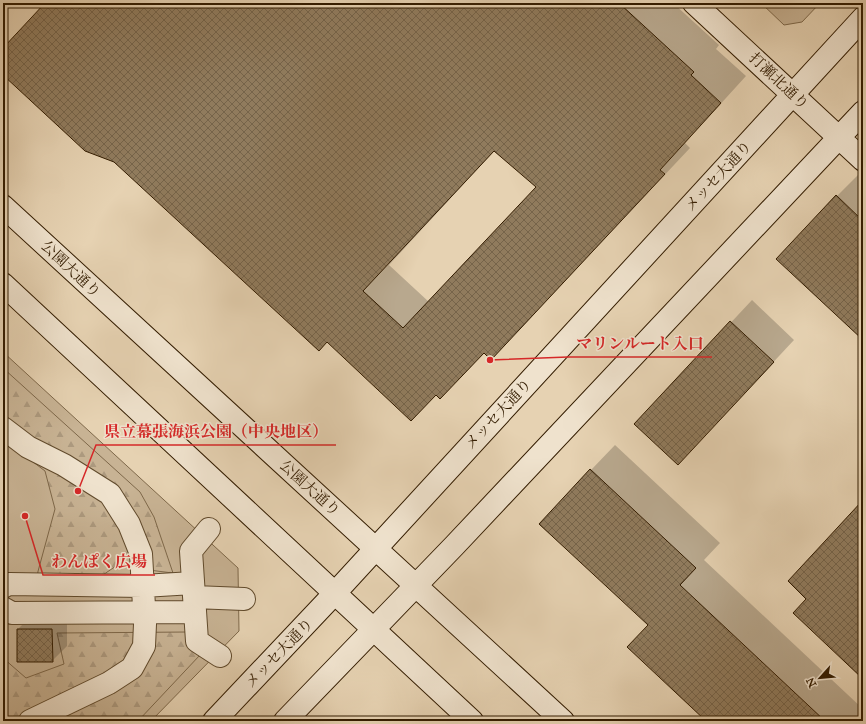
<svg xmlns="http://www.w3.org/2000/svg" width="866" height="724" font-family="'IM FELL Great Primer','Noto Serif JP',serif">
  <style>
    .green { fill: #c8b394; stroke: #7e684a }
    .forest { fill: url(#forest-firs); stroke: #7e684a }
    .shadow { fill: #0003; fill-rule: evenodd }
    .building { fill: url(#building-cross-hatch); stroke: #331c00; fill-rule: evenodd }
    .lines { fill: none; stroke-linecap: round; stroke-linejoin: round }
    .street-casing { stroke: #604a2c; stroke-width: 24 }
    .secondary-casing { stroke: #331c00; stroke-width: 24 }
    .street { stroke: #efe2cd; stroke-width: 22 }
    .secondary { stroke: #efe2cd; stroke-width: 22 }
    .labels { text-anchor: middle; stroke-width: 3; stroke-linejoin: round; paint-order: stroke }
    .street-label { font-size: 15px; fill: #331c00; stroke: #efe2cd }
    .leader { fill: none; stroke: #d62828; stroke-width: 1.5 }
    .callout-dot { fill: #d62828; stroke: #efe2cd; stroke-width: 1.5 }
    .callout-label { font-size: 16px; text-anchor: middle; font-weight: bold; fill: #d62828; stroke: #efe2cd; stroke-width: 3; stroke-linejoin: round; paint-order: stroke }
  </style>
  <defs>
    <pattern id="forest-firs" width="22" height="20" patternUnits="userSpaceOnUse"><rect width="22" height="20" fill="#c8b394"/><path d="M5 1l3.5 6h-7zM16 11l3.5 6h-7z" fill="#ac997e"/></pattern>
    <pattern id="building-cross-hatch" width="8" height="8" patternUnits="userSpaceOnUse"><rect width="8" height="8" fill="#907b5d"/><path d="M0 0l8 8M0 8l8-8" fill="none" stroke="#76644a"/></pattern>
  </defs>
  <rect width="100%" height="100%" fill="#e6d2b2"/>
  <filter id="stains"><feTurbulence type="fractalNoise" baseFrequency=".005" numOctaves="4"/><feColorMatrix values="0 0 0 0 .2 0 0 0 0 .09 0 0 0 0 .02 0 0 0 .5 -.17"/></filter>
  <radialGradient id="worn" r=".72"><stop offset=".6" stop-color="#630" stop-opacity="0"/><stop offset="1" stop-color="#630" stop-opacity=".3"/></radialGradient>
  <path class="green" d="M 761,3 L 820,3 L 802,22 L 784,25 Z
    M 3,352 L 238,568 L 239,631 L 151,721 L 3,721 Z"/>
  <path class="forest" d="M 3,368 L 140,492 L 154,517 L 173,573 L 116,566 L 94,581 L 37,575 L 55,509 L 45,471 L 3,439 Z
    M 188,632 L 200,655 L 138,721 L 3,721 L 3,658 L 26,678 L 64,664 L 57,633 Z"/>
  <path class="shadow" d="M 46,3 L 673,3 L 719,45 L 716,49 L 746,76 L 685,143 L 690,148 L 517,332 L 485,352 L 437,394 L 328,341 L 115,162 L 3,74 L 3,49 ZM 495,150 L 538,187 L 429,302 L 389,265 Z
    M 863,170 L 863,339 L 837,196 Z
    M 752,300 L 794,340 L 678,464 L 636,424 Z
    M 615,445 L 720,543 L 704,560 L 863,709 L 863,721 L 708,721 L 649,625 L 591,470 Z
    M 33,614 L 67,614 L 67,646 L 52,661 L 18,661 L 18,629 Z"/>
  <path class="building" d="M 45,3 L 619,3 L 694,72 L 691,75 L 721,103 L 660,170 L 665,174 L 491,360 L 484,353 L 440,399 L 436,395 L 411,421 L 327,342 L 319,351 L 114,162 L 85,151 L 3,75 L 3,48 ZM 494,151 L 536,187 L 403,328 L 363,291 Z
    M 836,195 L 863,221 L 863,340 L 776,259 Z
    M 730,321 L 774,362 L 678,465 L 634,424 Z
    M 590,469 L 696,568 L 680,585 L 825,721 L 706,721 L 627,647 L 648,625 L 539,524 Z
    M 863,500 L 863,679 L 793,613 L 806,599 L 788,581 Z
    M 17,629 L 52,629 L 53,662 L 17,662 Z"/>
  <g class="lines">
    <g class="street-casing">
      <path id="street" d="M 3,428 L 28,447 L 64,465 L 110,494 L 129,524 L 141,554 L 145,624 L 144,646 L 132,668 L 109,683 L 30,721
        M 209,529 L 191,551 L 197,641 L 220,656
        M 3,587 L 9,584 L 143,586 L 193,583
        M 194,597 L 244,599
        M 3,608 L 12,613 L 195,612"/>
    </g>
    <g class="secondary-casing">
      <path id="secondary" d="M 694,3 L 863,160
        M 3,206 L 563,721
        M 3,284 L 472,721
        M 214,721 L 335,593 L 863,18
        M 285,721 L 454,546 L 863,112"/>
    </g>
    <use href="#street" class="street"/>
    <use href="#secondary" class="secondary"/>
  </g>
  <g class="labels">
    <g class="street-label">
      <text transform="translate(779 81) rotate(43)" y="5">打瀬北通り</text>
      <text transform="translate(718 176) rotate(-47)" y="5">メッセ大通り</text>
      <text transform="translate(71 269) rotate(43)" y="5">公園大通り</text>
      <text transform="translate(498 414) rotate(-47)" y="5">メッセ大通り</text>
      <text transform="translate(310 488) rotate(42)" y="5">公園大通り</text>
      <text transform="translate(279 653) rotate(-46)" y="5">メッセ大通り</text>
    </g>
  </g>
  <path class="leader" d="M490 360L568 357H712M78 491L96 445H336M25 516L43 575H155"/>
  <g class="callout-dot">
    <circle cx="490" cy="360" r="4"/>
    <circle cx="78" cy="491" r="4"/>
    <circle cx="25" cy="516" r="4"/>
  </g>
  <g class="callout-label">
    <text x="640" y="349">マリンルート入口</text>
    <text x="216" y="437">県立幕張海浜公園（中央地区）</text>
    <text x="99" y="567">わんぱく広場</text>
  </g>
  <rect width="866" height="724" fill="none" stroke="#e6d2b2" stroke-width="16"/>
  <rect x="4" y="4" width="858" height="716" fill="none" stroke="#331c00" stroke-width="2"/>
  <rect x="8" y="8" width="850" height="708" fill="none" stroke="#331c00"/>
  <g transform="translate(820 678) rotate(243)" stroke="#efe2cd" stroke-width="3" paint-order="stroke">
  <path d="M0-3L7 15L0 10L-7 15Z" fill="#331c00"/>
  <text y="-6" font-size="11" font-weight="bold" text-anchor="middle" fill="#331c00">N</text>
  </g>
  <rect width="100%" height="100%" filter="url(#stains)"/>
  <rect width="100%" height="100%" fill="url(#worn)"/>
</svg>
